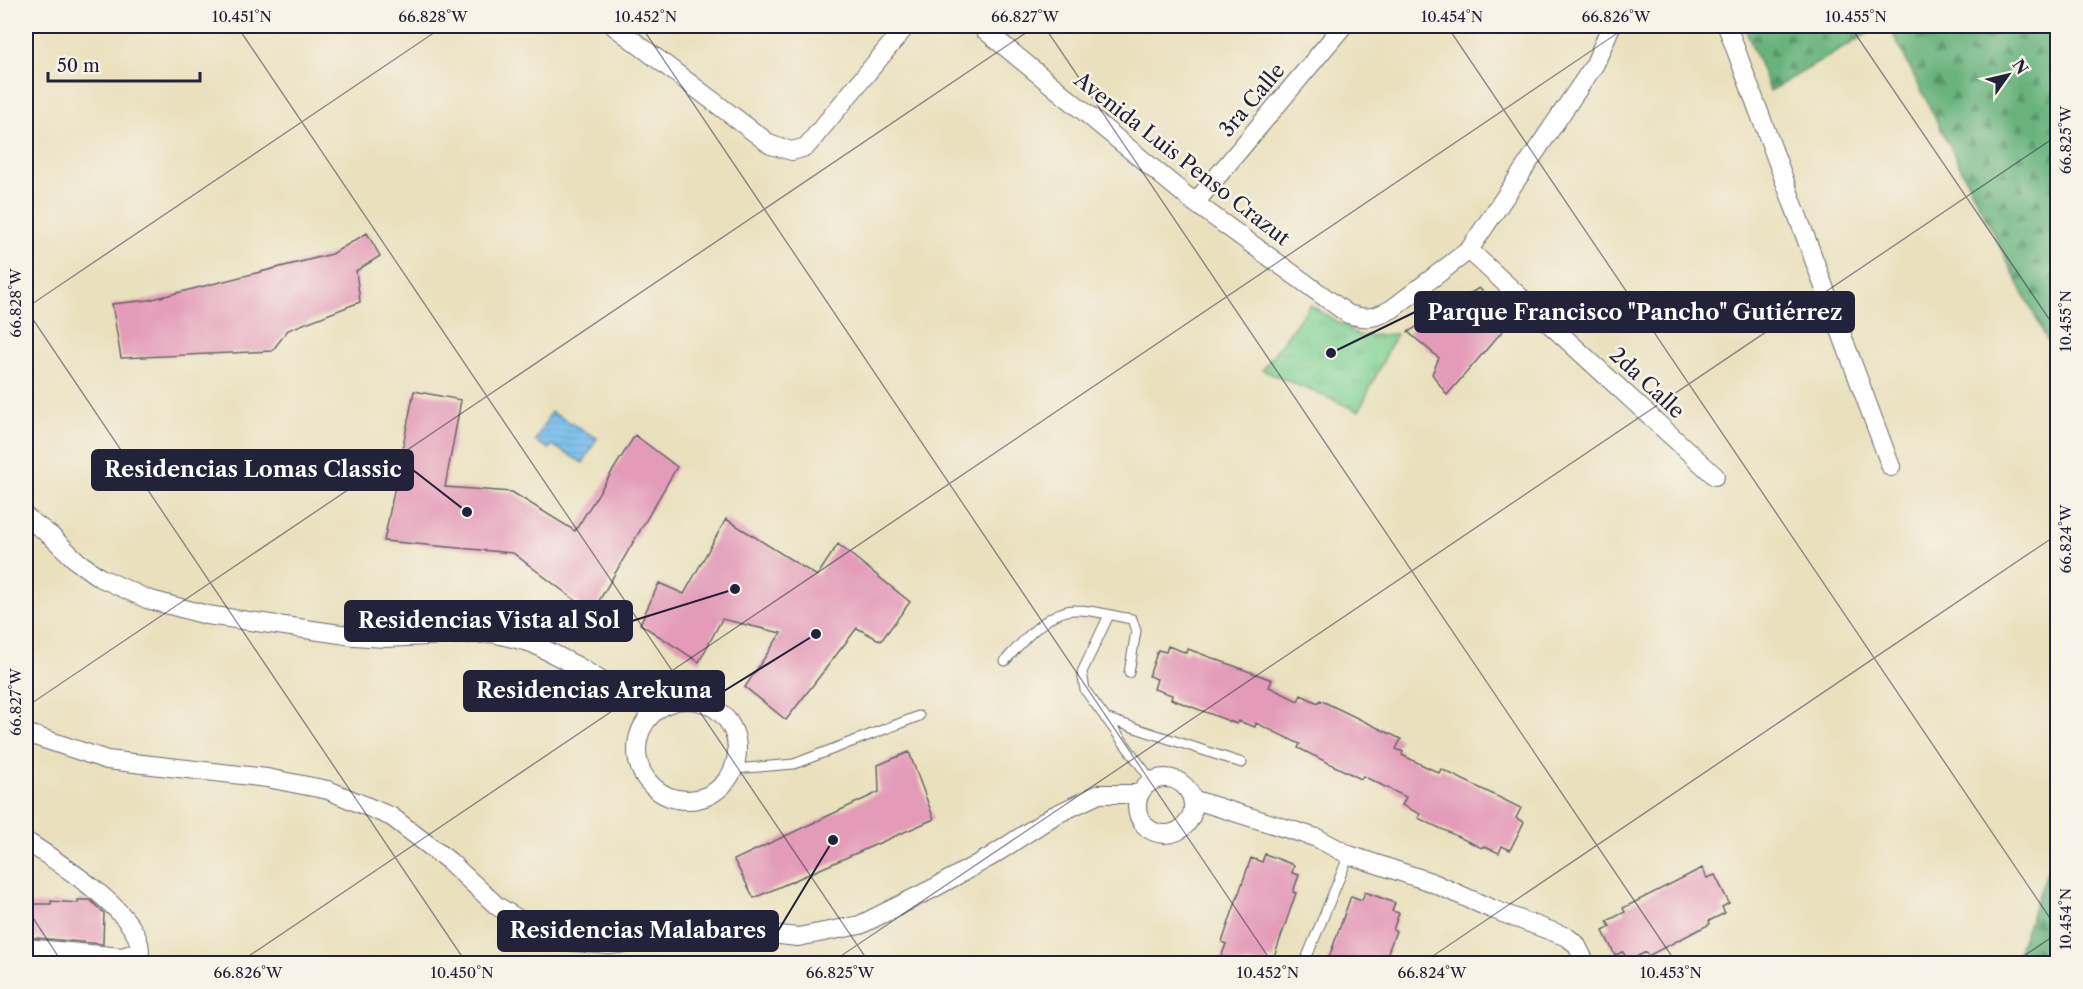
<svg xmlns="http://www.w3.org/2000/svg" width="2083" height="989" font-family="'Libre Caslon Text',serif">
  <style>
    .forest { fill: url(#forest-firs); stroke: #446a5c; stroke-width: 1.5 }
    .park { fill: url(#park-tufts); stroke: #507a66; stroke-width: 1.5 }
    .water { fill: url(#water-rules); stroke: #4a6f93; stroke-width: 1.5 }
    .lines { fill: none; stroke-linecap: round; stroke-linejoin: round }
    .river { stroke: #73bceb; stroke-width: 36 }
    .building { fill: #e39bb8 }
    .service-casing { stroke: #686569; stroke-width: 11 }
    .minor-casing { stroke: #686569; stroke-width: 20 }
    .service { stroke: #fff; stroke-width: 9 }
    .minor { stroke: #fff; stroke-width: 18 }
    .ticks { fill: none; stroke: #22223b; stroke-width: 1.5; stroke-opacity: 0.45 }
    .labels { text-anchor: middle; stroke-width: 5; stroke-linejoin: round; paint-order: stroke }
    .street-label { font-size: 21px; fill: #22223b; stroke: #f7f3e8 }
    .leader { fill: none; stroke: #22223b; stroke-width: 2 }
    .callout-dot { fill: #22223b; stroke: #f7f3e8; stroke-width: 2 }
    .callout { fill: #22223b; stroke: #22223b; stroke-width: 2 }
    .callout-label { font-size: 22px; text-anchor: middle; font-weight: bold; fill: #fff }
    .neatline { fill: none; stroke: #22223b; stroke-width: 2 }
    .ticks-label { font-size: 15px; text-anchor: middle; fill: #22223b }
  </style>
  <defs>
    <pattern id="forest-firs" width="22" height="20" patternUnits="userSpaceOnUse" patternTransform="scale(1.5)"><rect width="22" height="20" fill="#67b37c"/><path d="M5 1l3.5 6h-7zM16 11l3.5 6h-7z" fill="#549167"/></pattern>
    <pattern id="park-tufts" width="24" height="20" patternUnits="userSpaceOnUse" patternTransform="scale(1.5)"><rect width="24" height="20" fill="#7fd192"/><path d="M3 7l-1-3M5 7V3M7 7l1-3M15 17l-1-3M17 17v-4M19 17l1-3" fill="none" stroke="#6db37f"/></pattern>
    <pattern id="water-rules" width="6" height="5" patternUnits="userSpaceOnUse" patternTransform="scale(1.5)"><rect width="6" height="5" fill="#73bceb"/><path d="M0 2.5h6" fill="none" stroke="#63a1ca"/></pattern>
  </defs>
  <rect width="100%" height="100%" fill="#f7f3e8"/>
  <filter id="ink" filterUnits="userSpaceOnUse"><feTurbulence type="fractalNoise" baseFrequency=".0167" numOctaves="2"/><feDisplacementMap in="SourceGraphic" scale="12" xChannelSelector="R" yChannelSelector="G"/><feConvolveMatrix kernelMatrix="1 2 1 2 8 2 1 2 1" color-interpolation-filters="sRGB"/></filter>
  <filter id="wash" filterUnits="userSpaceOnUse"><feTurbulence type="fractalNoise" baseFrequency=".008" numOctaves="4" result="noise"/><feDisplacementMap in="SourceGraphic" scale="24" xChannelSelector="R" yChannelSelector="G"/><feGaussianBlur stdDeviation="1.35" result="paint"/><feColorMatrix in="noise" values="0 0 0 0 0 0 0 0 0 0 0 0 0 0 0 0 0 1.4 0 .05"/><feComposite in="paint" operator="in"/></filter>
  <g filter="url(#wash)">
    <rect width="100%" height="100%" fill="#e9e1be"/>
    <path class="forest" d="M 1744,26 L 1881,26 L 1770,91 Z
      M 1889,26 L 2057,26 L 2057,360 Z
      M 2057,853 L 2057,963 L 2014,963 L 2051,861 Z"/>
    <path class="park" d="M 1310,305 L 1360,336 L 1396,334 L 1359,411 L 1262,370 Z"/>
    <path class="water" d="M 551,412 L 597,438 L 583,463 L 552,445 L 549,449 L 535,441 Z"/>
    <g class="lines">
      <path class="river" d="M 2056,964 L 2058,960"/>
    </g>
    <g id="blocks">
      <path class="building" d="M 367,233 L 380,256 L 356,271 L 360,302 L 288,330 L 272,351 L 121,358 L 112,304 L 149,300 L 332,254 Z
        M 1479,288 L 1512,320 L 1447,395 L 1432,374 L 1439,358 L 1408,332 Z
        M 414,391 L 461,400 L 445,487 L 512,492 L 575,531 L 635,435 L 677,467 L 592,613 L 513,553 L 384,541 Z
        M 726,519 L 817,576 L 838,544 L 910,602 L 881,641 L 857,628 L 786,720 L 745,687 L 781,633 L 722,619 L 699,662 L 640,624 L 659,583 L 684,594 Z
        M 1168,646 L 1187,653 L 1188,649 L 1272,680 L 1269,687 L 1298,701 L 1301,695 L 1318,703 L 1320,700 L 1401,739 L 1396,749 L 1403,752 L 1402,755 L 1439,773 L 1441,769 L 1521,808 L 1516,818 L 1524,822 L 1510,850 L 1502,846 L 1499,853 L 1483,846 L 1482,848 L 1418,818 L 1420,814 L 1402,805 L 1406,797 L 1363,776 L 1361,779 L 1298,748 L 1300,744 L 1256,723 L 1255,727 L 1238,721 L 1237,724 L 1171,699 L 1172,695 L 1154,689 L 1157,679 L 1149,676 L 1158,650 L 1166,652 Z
        M 909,752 L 934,819 L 754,898 L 734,860 L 879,792 L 878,765 Z
        M 1265,854 L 1294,865 L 1292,873 L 1299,875 L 1293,892 L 1296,893 L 1273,960 L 1269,958 L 1267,963 L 1219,963 L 1226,944 L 1222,942 L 1251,858 L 1262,862 Z
        M 1702,868 L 1707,878 L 1715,875 L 1729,903 L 1722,907 L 1725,913 L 1709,921 L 1710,924 L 1648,956 L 1646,952 L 1628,961 L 1623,952 L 1615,955 L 1603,931 L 1610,927 L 1607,921 L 1625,912 L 1623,908 Z
        M 1365,892 L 1395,903 L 1392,911 L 1399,913 L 1393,930 L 1396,931 L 1384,963 L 1327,963 L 1351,896 L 1362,900 Z
        M 78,900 L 90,900 L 104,913 L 103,944 L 26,937 L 26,904 L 51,904 L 51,901 L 78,903 Z"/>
    </g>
  </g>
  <g filter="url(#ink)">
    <use href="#blocks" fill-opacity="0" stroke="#686569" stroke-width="1.5"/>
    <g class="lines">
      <g class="service-casing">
        <path id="service" d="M 1109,615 L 1082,672 L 1085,690 L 1152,781
          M 1005,661 C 1021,643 1049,609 1076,610 C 1095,610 1114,616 1132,619 L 1136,631 L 1129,673
          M 1105,718 L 1242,763
          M 734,769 L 794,764 L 919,716
          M 1304,964 L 1349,855"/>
      </g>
      <g class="minor-casing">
        <path id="minor" d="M 614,26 L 771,145 L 792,151 L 806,147 L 906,26
          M 980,26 L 1195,203 L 1348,314 C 1367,320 1375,318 1392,309 L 1469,250 L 1595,64 L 1611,26
          M 1727,26 L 1891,467
          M 1195,203 L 1343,26
          M 1469,250 L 1715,476
          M 26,517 L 51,536 L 78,562 L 99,577 L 147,599 L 207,615 L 354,636 L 384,638 L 493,633 L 532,643 L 577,666 L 653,712
          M637 750a50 50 0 1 1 100 0a50 50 0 1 1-100 0Z
          M 26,733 L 107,760 L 267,778 L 328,790 L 392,817 L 449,861 L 497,906 L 552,940 L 609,945 L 732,930 L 798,937 L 860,925 L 934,888 L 990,857 L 1053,816 L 1099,794 L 1139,794
          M1137 806a28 28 0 1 1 56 0a28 28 0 1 1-56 0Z
          M 1192,799 L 1317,838 L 1349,855 L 1431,882 L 1492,909 L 1567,937 L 1576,944 L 1586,964
          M 26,841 C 55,860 141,914 140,951 L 122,957 L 26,948"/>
      </g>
      <use href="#service" class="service"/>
      <use href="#minor" class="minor"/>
    </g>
  </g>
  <path class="ticks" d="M 237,26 L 870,964M 641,26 L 1273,964M 1044,26 L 1677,964M 1447,26 L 2058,930M 1850,26 L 2058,332M 26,308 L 444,26M 26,309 L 467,964M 26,707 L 1036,26M 26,907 L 63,964M 237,964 L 1628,26M 829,964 L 2058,135M 1421,964 L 2058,534M 2012,964 L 2058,933"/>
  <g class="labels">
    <g class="street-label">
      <text transform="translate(1252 100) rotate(-50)" y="7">3ra Calle</text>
      <text transform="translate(1182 159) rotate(38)" y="7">Avenida Luis Penso Crazut</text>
      <text transform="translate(1647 383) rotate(43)" y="7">2da Calle</text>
    </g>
  </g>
  <path class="leader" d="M1331 353L1415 312M467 512L413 470M735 589L632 621M816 634L724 691M833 840L778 931"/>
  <g class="callout-dot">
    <circle cx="1331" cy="353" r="6"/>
    <circle cx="467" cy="512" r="6"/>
    <circle cx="735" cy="589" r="6"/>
    <circle cx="816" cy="634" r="6"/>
    <circle cx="833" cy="840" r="6"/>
  </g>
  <g class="callout">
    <rect x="1415" y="292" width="439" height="40" rx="6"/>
    <rect x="92" y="450" width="321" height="40" rx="6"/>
    <rect x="345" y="601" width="287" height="40" rx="6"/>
    <rect x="464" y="671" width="260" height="40" rx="6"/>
    <rect x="498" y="911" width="280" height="40" rx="6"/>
  </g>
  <g class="callout-label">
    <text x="1635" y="320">Parque Francisco "Pancho" Gutiérrez</text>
    <text x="253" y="477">Residencias Lomas Classic</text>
    <text x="489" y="628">Residencias Vista al Sol</text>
    <text x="594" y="698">Residencias Arekuna</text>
    <text x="638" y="938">Residencias Malabares</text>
  </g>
  <rect width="2083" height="989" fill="none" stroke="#f7f3e8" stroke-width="66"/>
  <g transform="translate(2008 75) rotate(56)" stroke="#f7f3e8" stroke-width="4.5" paint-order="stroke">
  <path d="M0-4.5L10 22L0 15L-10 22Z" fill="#22223b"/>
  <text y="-9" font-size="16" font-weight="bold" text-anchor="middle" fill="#22223b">N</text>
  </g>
  <path d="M48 72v9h152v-9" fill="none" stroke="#22223b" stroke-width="3"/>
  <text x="57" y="72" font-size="18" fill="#22223b" stroke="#f7f3e8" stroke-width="4.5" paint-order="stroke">50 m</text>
  <rect x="33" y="33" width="2017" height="923" class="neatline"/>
  <g class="ticks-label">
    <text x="242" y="22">10.451°N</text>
    <text x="433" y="22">66.828°W</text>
    <text x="646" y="22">10.452°N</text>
    <text x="1025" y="22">66.827°W</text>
    <text x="1452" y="22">10.454°N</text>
    <text x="1616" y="22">66.826°W</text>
    <text x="1856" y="22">10.455°N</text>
    <text transform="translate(2066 140) rotate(-90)" y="5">66.825°W</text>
    <text transform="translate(16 303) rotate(-90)" y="5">66.828°W</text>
    <text transform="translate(2066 321) rotate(-90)" y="5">10.455°N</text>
    <text transform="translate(2066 539) rotate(-90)" y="5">66.824°W</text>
    <text transform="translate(16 702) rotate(-90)" y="5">66.827°W</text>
    <text transform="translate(2066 919) rotate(-90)" y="5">10.454°N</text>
    <text x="248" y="978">66.826°W</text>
    <text x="462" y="978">10.450°N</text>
    <text x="840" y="978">66.825°W</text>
    <text x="1268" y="978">10.452°N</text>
    <text x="1432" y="978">66.824°W</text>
    <text x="1671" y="978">10.453°N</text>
  </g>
</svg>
